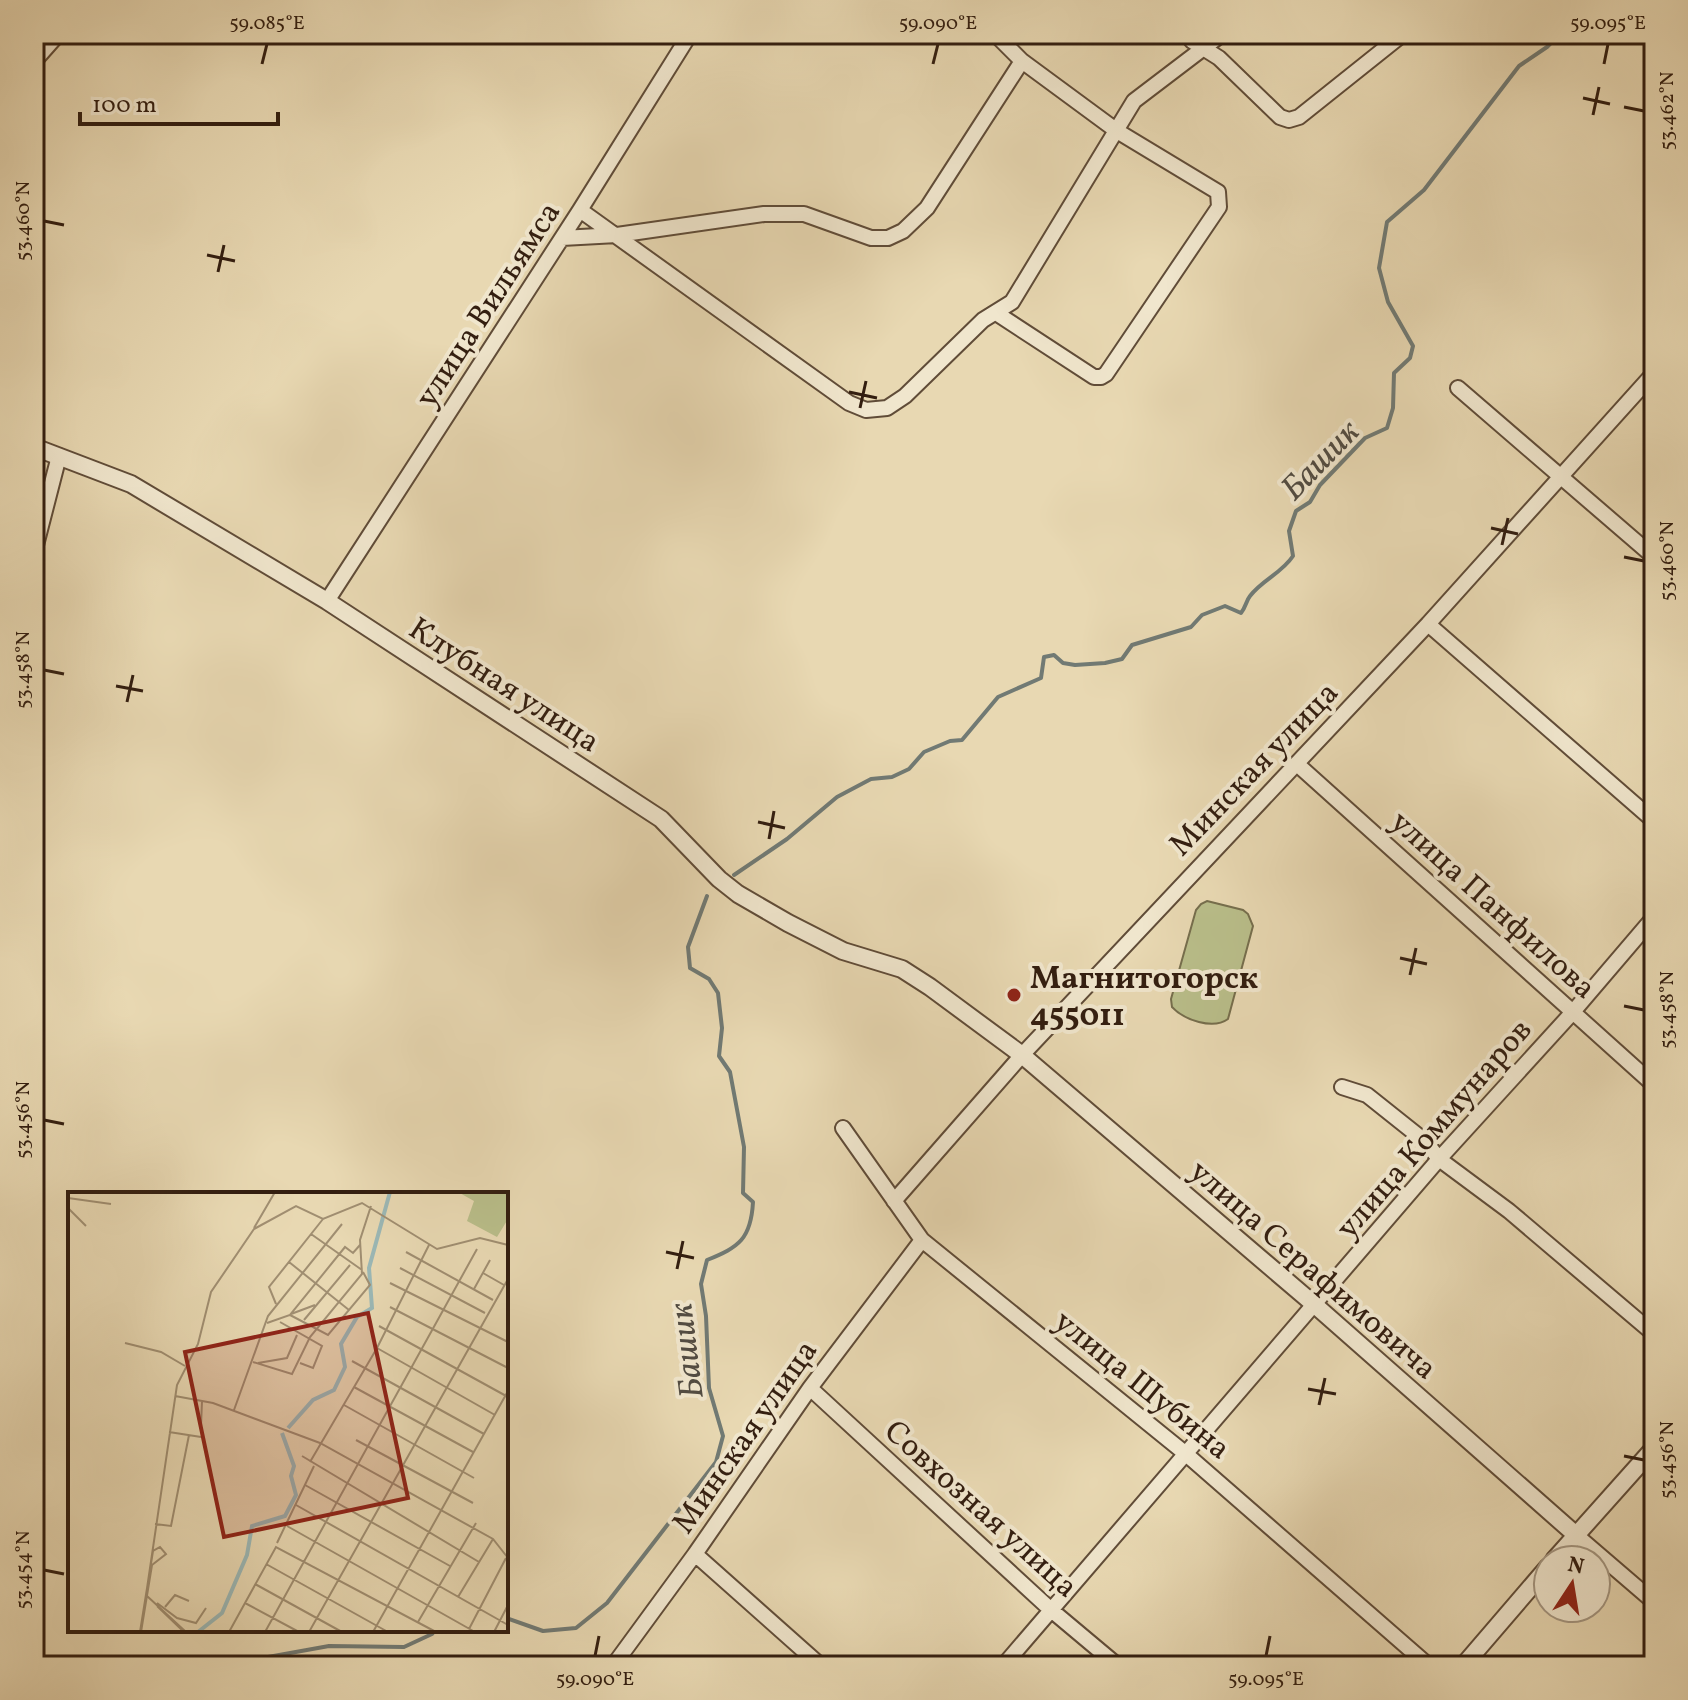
<svg xmlns="http://www.w3.org/2000/svg" width="1688" height="1700" font-family="Vollkorn,serif">
  <style>
    .green { fill: #b9be8a; stroke: #766e4d; stroke-width: 2 }
    .lines { fill: none; stroke-linecap: round; stroke-linejoin: round }
    .stream { stroke: #717a74; stroke-width: 4 }
    .minor-casing { stroke: #604c38; stroke-width: 18 }
    .tertiary-casing { stroke: #604c38; stroke-width: 20 }
    .minor { stroke: #f0e6cd; stroke-width: 14 }
    .tertiary { stroke: #f0e6cd; stroke-width: 16 }
    .ticks { fill: none; stroke: #331e10; stroke-width: 3 }
    .poi-dot { fill: #8f2418; stroke: #f0e6cd; stroke-width: 3 }
    .labels { text-anchor: middle; stroke-width: 8; stroke-linejoin: round; paint-order: stroke }
    .street-label { font-size: 32px; fill: #331e10; stroke: #f0e6cd }
    .poi-label { font-size: 32px; font-weight: bold; fill: #331e10; stroke: #f0e6cd; text-anchor: start }
    .water-label { font-size: 34px; font-style: italic; fill: #524c42; stroke: #f0e6cd }
    .inset-river { fill: none; stroke: #9bb8b6; stroke-width: 4 }
    .inset-road { fill: none; stroke: #a08e71; stroke-width: 2 }
    .view { fill: #8f2418; fill-opacity: 0.15; stroke: #8f2418; stroke-width: 4 }
    .inset-edge { fill: none; stroke: #331e10; stroke-width: 4 }
    .neatline { fill: none; stroke: #331e10; stroke-width: 3 }
    .ticks-label { font-size: 20px; text-anchor: middle; fill: #331e10 }
  </style>
  <rect width="100%" height="100%" fill="#e8d8b2"/>
  <filter id="stains"><feTurbulence type="fractalNoise" baseFrequency=".0025" numOctaves="4"/><feColorMatrix values="0 0 0 0 .2 0 0 0 0 .09 0 0 0 0 .02 0 0 0 .5 -.17"/></filter>
  <radialGradient id="worn" r=".72"><stop offset=".6" stop-color="#630" stop-opacity="0"/><stop offset="1" stop-color="#630" stop-opacity=".3"/></radialGradient>
  <path class="green" d="M 1207,901 L 1243,910 L 1248,914 L 1253,926 L 1228,1019 C 1213,1030 1184,1020 1172,1007 L 1171,999 L 1196,910 L 1201,904 Z"/>
  <g class="lines">
    <path class="stream" d="M 734,875 L 787,839 L 837,797 L 871,779 L 892,777 L 909,769 L 924,752 L 950,741 L 962,740 L 998,697 L 1041,678 L 1044,657 L 1054,655 L 1063,663 L 1075,665 L 1105,663 L 1122,659 L 1132,645 L 1191,627 L 1202,615 L 1225,606 L 1241,613 C 1246,607 1246,601 1250,596 C 1262,580 1282,573 1293,556 L 1289,531 L 1296,511 L 1310,502 L 1320,485 L 1365,438 L 1387,428 L 1393,408 L 1394,373 L 1410,358 L 1413,346 L 1388,302 L 1379,268 L 1387,222 L 1424,190 L 1519,66 L 1547,47 L 1560,34
      M 506,1618 L 543,1631 L 576,1628 L 607,1603 L 716,1462 L 723,1436 L 709,1388 L 706,1316 L 701,1284 L 707,1260 C 739,1247 751,1239 753,1202 L 743,1193 L 744,1147 L 730,1072 L 719,1056 L 722,1028 L 718,993 L 709,979 L 690,968 L 688,947 L 707,896
      M 263,1666 L 268,1657 L 329,1646 L 404,1647 L 432,1634 L 435,1630"/>
    <g class="minor-casing">
      <path id="minor" d="M 995,34 L 1022,61 L 1117,131 L 1218,192 L 1219,207 L 1106,374 L 1101,377 L 1094,377 L 996,313
        M 1186,34 L 1192,41 L 1219,58 L 1280,117 L 1289,120 L 1299,117 L 1403,34
        M 580,210 L 849,403 L 866,410 L 887,408 L 905,396 L 983,320 L 1012,302 L 1134,101 L 1222,34
        M 562,238 L 617,235 L 764,214 L 804,214 L 871,238 L 888,238 L 903,231 L 927,208 L 1022,61
        M 1458,388 L 1654,557
        M 34,553 L 59,456
        M 327,601 L 580,210 L 690,34
        M 1428,624 L 1654,821
        M 1297,764 L 1654,1085
        M 1342,1087 L 1367,1095 L 1426,1142 L 1439,1159 L 1509,1211 L 1654,1334
        M 843,1128 L 922,1240 L 1186,1454 L 1429,1666
        M 894,1201 L 1022,1055 L 1428,624 L 1654,373
        M 810,1388 L 1050,1609 L 1118,1666
        M 1576,1535 L 1654,1602
        M 695,1554 L 821,1666
        M 613,1666 L 695,1554 L 810,1388 L 922,1240
        M 1003,1666 L 1439,1159 L 1572,1013 L 1654,917"/>
    </g>
    <g class="tertiary-casing">
      <path id="tertiary" d="M 34,60 L 57,34
        M 34,447 L 131,484 L 327,601 L 661,819 L 719,879 L 738,894 L 788,923 L 843,951 L 902,969 L 930,987 L 1022,1055 L 1316,1306 L 1576,1535
        M 1554,1560 L 1654,1448
        M 1463,1666 L 1548,1567"/>
    </g>
    <use href="#minor" class="minor"/>
    <use href="#tertiary" class="tertiary"/>
  </g>
  <path class="ticks" d="M 262,64 L 267,44M 933,64 L 938,44M 1604,64 L 1608,44M 1583,98 L 1610,104M 1624,107 L 1644,111M 1593,115 L 1599,87M 44,221 L 64,225M 207,255 L 235,261M 218,272 L 224,245M 849,392 L 877,398M 860,408 L 866,381M 1491,528 L 1518,534M 1502,545 L 1508,518M 1624,557 L 1644,561M 44,670 L 64,674M 116,686 L 143,691M 127,702 L 133,675M 758,822 L 785,828M 769,839 L 774,811M 1400,958 L 1427,964M 1410,975 L 1416,948M 1624,1006 L 1644,1010M 44,1120 L 64,1124M 666,1252 L 694,1258M 677,1269 L 683,1241M 1308,1389 L 1336,1394M 1319,1405 L 1325,1378M 1624,1456 L 1644,1460M 44,1570 L 64,1574M 595,1656 L 599,1636M 1266,1656 L 1270,1636"/>
  <circle class="poi-dot" cx="1014" cy="995" r="8"/>
  <g class="labels">
    <g class="street-label">
      <text transform="translate(487 304) rotate(-57)" y="11">улица Вильямса</text>
      <text transform="translate(505 684) rotate(33)" y="11">Клубная улица</text>
      <text transform="translate(1253 768) rotate(-46)" y="11">Минская улица</text>
      <text transform="translate(1494 904) rotate(42)" y="11">улица Панфилова</text>
      <text transform="translate(1433 1128) rotate(-49)" y="11">улица Коммунаров</text>
      <text transform="translate(1314 1269) rotate(41)" y="11">улица Серафимовича</text>
      <text transform="translate(1143 1384) rotate(39)" y="11">улица Шубина</text>
      <text transform="translate(744 1436) rotate(-55)" y="11">Минская улица</text>
      <text transform="translate(982 1508) rotate(42)" y="11">Совхозная улица</text>
    </g>
    <g class="poi-label">
      <text x="1030" y="988">Магнитогорск<tspan x="1030" dy="37">455011</tspan></text>
    </g>
    <g class="water-label">
      <text transform="translate(1319 459) rotate(-46)" y="12">Башик</text>
      <text transform="translate(685 1351) rotate(-97)" y="12">Башик</text>
    </g>
  </g>
  <g transform="translate(68 1192)">
    <rect width="440" height="440" fill="#e8d8b2"/>
    <path d="M 390,0 L 440,0 L 440,27 L 429,45 L 399,29 L 406,9 Z" fill="#b9be8a"/>
    <path class="inset-river" d="M 220,236 L 245,208 L 266,198 L 277,175 L 273,152 L 289,125 L 304,116 L 301,76 L 322,0M 130,440 L 154,421 L 179,363 L 184,334 L 217,324 L 228,303 L 223,284 L 226,274 L 214,241"/>
    <path class="inset-road" d="M 0,6 L 43,12M 0,16 L 18,34M 186,36 L 207,0M 243,42 L 294,78M 338,60 L 425,108M 221,70 L 281,118M 332,76 L 417,121M 415,81 L 436,93M 322,91 L 440,150M 406,97 L 422,68M 208,112 L 201,95 L 255,27M 322,115 L 440,176M 223,122 L 247,113M 222,123 L 260,143 L 302,93 L 295,80M 236,128 L 282,73M 212,130 L 254,154 L 245,176 L 232,171M 199,131 L 222,123 L 277,55 L 285,61 L 292,53M 311,134 L 440,205M 57,151 L 93,160 L 117,174M 309,156 L 427,223M 284,169 L 416,242M 185,170 L 224,182 L 242,145 L 294,82 L 292,48 L 303,14M 190,171 L 219,166 L 229,143M 286,195 L 405,260M 107,204 L 145,211 L 252,251 L 425,347 L 440,366M 276,213 L 406,286M 166,218 L 200,124 L 274,32M 133,234 L 134,209M 101,240 L 133,245M 288,248 L 405,311M 234,264 L 411,370M 242,270 L 309,156 L 361,53M 237,293 L 382,374M 228,313 L 440,433M 87,332 L 103,334 L 121,243M 219,334 L 407,440M 209,351 L 246,274M 198,372 L 320,440M 187,392 L 274,440M 79,404 L 118,440M 390,405 L 425,347M 77,410 L 109,193 L 130,152 L 143,100 L 186,37 L 228,14 L 255,27 L 294,11 L 369,57 L 412,46 L 440,53M 89,411 L 109,426 L 128,431 L 138,416M 177,411 L 231,440M 89,414 L 116,440M 97,415 L 107,403 L 121,409M 350,430 L 408,331M 401,437 L 438,366M 72,440 L 85,359 L 92,355 L 98,362 L 84,373 L 73,440M 161,440 L 208,355 L 368,440M 197,440 L 409,57M 241,440 L 440,87M 305,440 L 440,199M 426,440 L 440,413"/>
    <path class="view" d="M 300,121 L 340,306 L 156,345 L 117,160 Z"/>
    <rect width="440" height="440" class="inset-edge"/>
  </g>
  <rect width="1688" height="1700" fill="none" stroke="#e8d8b2" stroke-width="88"/>
  <g transform="translate(1572 1584) rotate(12)"><circle r="38" fill="#f0e6cd" stroke="#a49681" stroke-width="2"/>
  <path d="M0-6L14 30L0 20L-14 30Z" fill="#8f2418"/>
  <text y="-12" font-size="22" font-weight="bold" text-anchor="middle" fill="#331e10">N</text>
  </g>
  <path d="M80 112v12h198v-12" fill="none" stroke="#331e10" stroke-width="4"/>
  <text x="92" y="112" font-size="24" fill="#331e10" stroke="#f0e6cd" stroke-width="6" paint-order="stroke">100 m</text>
  <rect x="44" y="44" width="1600" height="1612" class="neatline"/>
  <g class="ticks-label">
    <text x="267" y="29">59.085°E</text>
    <text x="938" y="29">59.090°E</text>
    <text x="1608" y="29">59.095°E</text>
    <text transform="translate(1666 111) rotate(-90)" y="7">53.462°N</text>
    <text transform="translate(22 221) rotate(-90)" y="7">53.460°N</text>
    <text transform="translate(1666 561) rotate(-90)" y="7">53.460°N</text>
    <text transform="translate(22 670) rotate(-90)" y="7">53.458°N</text>
    <text transform="translate(1666 1010) rotate(-90)" y="7">53.458°N</text>
    <text transform="translate(22 1120) rotate(-90)" y="7">53.456°N</text>
    <text transform="translate(1666 1460) rotate(-90)" y="7">53.456°N</text>
    <text transform="translate(22 1570) rotate(-90)" y="7">53.454°N</text>
    <text x="595" y="1685">59.090°E</text>
    <text x="1266" y="1685">59.095°E</text>
  </g>
  <rect width="100%" height="100%" filter="url(#stains)"/>
  <rect width="100%" height="100%" fill="url(#worn)"/>
</svg>
